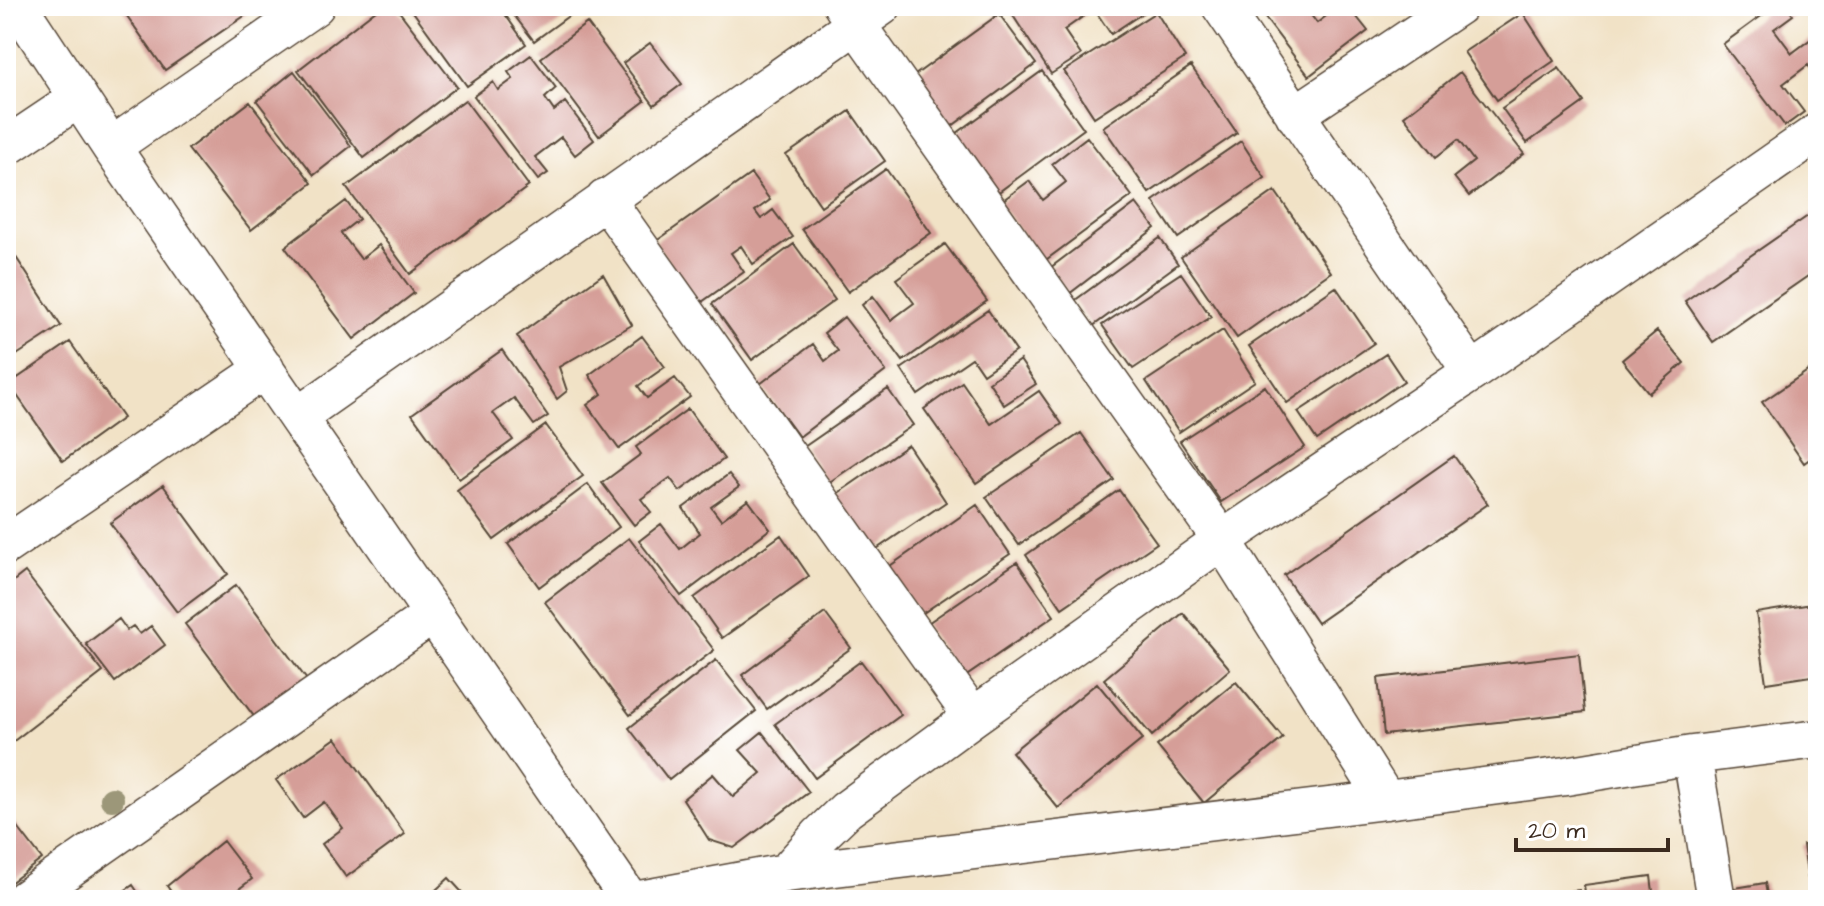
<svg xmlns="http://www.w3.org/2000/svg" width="1824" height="906" font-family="'Architects Daughter',sans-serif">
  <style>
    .building { fill: #d59e98 }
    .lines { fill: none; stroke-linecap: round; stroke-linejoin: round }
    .minor-casing { stroke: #564637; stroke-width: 41 }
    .minor { stroke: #fff; stroke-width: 38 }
    .tree { fill: #9c9779 }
  </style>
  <rect width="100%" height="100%" fill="#fff"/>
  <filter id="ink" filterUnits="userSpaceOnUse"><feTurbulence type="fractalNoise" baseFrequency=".0125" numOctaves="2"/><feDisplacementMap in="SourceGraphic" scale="16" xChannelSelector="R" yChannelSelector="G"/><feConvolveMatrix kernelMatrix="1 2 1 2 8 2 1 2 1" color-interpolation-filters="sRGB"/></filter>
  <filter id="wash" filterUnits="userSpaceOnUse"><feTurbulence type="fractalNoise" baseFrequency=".006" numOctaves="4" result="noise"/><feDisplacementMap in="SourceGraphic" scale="32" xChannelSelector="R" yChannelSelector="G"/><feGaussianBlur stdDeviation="1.8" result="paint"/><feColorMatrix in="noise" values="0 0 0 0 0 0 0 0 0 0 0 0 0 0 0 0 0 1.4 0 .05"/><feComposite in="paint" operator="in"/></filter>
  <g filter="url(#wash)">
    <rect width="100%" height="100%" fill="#f1e2c6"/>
    <g id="blocks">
      <path class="building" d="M 120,6 L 259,6 L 165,70 Z
        M 381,6 L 395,6 L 457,87 L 364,158 L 298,70 Z
        M 409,6 L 499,6 L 526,44 L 467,86 Z
        M 507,6 L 582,6 L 534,41 Z
        M 1018,6 L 1153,6 L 1111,34 L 1094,9 L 1064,30 L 1081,55 L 1051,74 L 1010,11 Z
        M 1256,6 L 1304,6 L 1317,23 L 1339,6 L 1348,6 L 1368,31 L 1309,76 Z
        M 1775,6 L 1786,6 L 1793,15 L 1774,29 L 1792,53 L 1811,39 L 1818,48 L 1818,79 L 1808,65 L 1783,84 L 1804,112 L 1785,126 L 1723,44 Z
        M 1156,12 L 1185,58 L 1094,117 L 1064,71 Z
        M 1523,13 L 1554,61 L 1497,100 L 1464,52 Z
        M 999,14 L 1036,64 L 948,129 L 911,78 Z
        M 587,23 L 645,101 L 599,136 L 541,58 Z
        M 650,43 L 682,84 L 654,105 L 623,63 Z
        M 531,55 L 556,88 L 545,98 L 554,111 L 565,102 L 594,140 L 575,155 L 561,137 L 535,157 L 548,173 L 538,180 L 474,96 L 493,82 L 498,90 L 513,79 L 508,72 Z
        M 1191,66 L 1237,133 L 1149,193 L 1103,127 Z
        M 1559,68 L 1584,102 L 1527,143 L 1502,108 Z
        M 294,71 L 351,146 L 314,175 L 257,101 Z
        M 1042,71 L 1084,129 L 996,194 L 953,136 Z
        M 1460,72 L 1524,154 L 1469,196 L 1454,177 L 1474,161 L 1458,140 L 1436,157 L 1404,116 Z
        M 465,100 L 529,186 L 410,274 L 346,187 Z
        M 250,102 L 312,183 L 251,230 L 188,149 Z
        M 850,111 L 885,161 L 821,206 L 786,155 Z
        M 1087,137 L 1132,196 L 1043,262 L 999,203 L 1029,181 L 1043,200 L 1066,182 L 1052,164 Z
        M 1241,141 L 1265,178 L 1178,238 L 1153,201 Z
        M 886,169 L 931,233 L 848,292 L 802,229 Z
        M 751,174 L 770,200 L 755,211 L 761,219 L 773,210 L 793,237 L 753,264 L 741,246 L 731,253 L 744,272 L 699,304 L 655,242 Z
        M 1275,191 L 1331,272 L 1237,338 L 1181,257 Z
        M 346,201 L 359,219 L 341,233 L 361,259 L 379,245 L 414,293 L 354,339 L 285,247 Z
        M 1136,203 L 1155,228 L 1069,294 L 1050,268 Z
        M 1818,209 L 1818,269 L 1713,342 L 1685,301 Z
        M 1160,238 L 1178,264 L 1093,326 L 1074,301 Z
        M 6,242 L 61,326 L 6,362 Z
        M 794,244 L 835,300 L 752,360 L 712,304 Z
        M 945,244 L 987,301 L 903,361 L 862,305 L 873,296 L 891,320 L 914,303 L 896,279 Z
        M 1181,273 L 1211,317 L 1133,369 L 1102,325 Z
        M 603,274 L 632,325 L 559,367 L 567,391 L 557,399 L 517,336 Z
        M 1336,287 L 1374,343 L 1287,403 L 1249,346 Z
        M 988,310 L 1016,351 L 983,374 L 972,358 L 918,395 L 901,369 Z
        M 844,317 L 886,371 L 799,437 L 760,384 L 813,344 L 825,361 L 838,351 L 824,333 Z
        M 1223,330 L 1255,381 L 1179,432 L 1146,381 Z
        M 1657,331 L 1684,363 L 1649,393 L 1622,360 Z
        M 642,336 L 665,367 L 638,386 L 647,398 L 675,378 L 690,397 L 619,449 L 587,405 L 602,394 L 589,375 Z
        M 70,342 L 123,418 L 63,461 L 9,384 Z
        M 502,350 L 548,416 L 534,425 L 514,398 L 493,413 L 513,440 L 459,479 L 412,414 Z
        M 1386,354 L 1404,381 L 1317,440 L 1298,412 Z
        M 1020,360 L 1036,384 L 1004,405 L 989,382 Z
        M 1818,364 L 1818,453 L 1804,463 L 1762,402 Z
        M 962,382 L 991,424 L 1039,391 L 1062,424 L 976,483 L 924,409 Z
        M 1265,386 L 1305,447 L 1221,502 L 1180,441 Z
        M 888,389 L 913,425 L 828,483 L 804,447 Z
        M 688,409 L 724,459 L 680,491 L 670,478 L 641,499 L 651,512 L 634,525 L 602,483 L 641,454 L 636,447 Z
        M 546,425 L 583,476 L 494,540 L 457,490 Z
        M 1081,433 L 1114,480 L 1019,545 L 986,497 Z
        M 908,445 L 946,502 L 872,552 L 834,496 Z
        M 1454,456 L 1488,504 L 1317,623 L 1284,575 Z
        M 729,474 L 739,487 L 711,507 L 721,520 L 748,500 L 770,529 L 681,596 L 639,541 L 661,524 L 680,549 L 700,533 L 683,508 Z
        M 588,484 L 619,527 L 539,587 L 508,544 Z
        M 163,485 L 228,574 L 177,612 L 110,523 Z
        M 1119,490 L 1157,543 L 1062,608 L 1026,555 Z
        M 977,505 L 1010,554 L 920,615 L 887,568 Z
        M 781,535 L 809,576 L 722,638 L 694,598 Z
        M 629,538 L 714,650 L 630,715 L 545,602 Z
        M 1017,562 L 1054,616 L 962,679 L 925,625 Z
        M 25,572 L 103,672 L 6,747 L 6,587 Z
        M 236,585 L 307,680 L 256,719 L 185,624 Z
        M 1818,603 L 1818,675 L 1766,683 L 1756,613 Z
        M 825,613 L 851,648 L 767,709 L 742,675 Z
        M 1183,613 L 1230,669 L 1152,736 L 1104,679 Z
        M 119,619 L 127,630 L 133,626 L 140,634 L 151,626 L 165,645 L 115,682 L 86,644 Z
        M 1579,654 L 1585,712 L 1384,735 L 1378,678 Z
        M 716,660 L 756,711 L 669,780 L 629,728 Z
        M 861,661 L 901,715 L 815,778 L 775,724 Z
        M 1236,682 L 1283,738 L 1204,803 L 1157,746 Z
        M 1097,683 L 1143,739 L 1058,808 L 1012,752 Z
        M 762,732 L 809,792 L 734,848 L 709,840 L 683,799 L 713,774 L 733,797 L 761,773 L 740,750 Z
        M 336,738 L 405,834 L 346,877 L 322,844 L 343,828 L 324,802 L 303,818 L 276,780 Z
        M 6,812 L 42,859 L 6,886 Z
        M 223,841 L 252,879 L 224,900 L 177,900 L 167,886 Z
        M 1818,843 L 1818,900 L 1811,900 L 1803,845 Z
        M 1651,876 L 1654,900 L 1586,900 L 1584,885 Z
        M 449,878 L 469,900 L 425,900 Z
        M 1765,883 L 1768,900 L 1731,900 L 1729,889 Z
        M 133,885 L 143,900 L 111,900 Z
        M 1579,890 L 1580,900 L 1518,900 L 1517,896 Z"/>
    </g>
  </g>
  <g filter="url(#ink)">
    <use href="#blocks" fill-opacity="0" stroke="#564637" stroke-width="2"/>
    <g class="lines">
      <g class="minor-casing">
        <path id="minor" d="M 18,6 L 111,147 L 630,900
          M 843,6 L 1222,540 L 1386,800
          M 1221,6 L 1472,372
          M 1295,115 L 1458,6
          M 6,147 L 79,98
          M 111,147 L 315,6
          M 605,199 L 973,717
          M 297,417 L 882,6
          M 6,545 L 265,369
          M 1692,755 L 1716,900
          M 786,873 L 820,835 L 846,810 L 973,717 L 1222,540 L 1472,372 L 1818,132
          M 24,900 L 432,615
          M 640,900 L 786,873 L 1386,800 L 1566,776 L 1692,755 L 1818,739"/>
      </g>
      <use href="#minor" class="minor"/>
    </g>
    <circle class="tree" cx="112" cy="799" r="12"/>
  </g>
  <rect width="1824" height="906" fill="none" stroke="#fff" stroke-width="32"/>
  <path d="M1516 838v12h152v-12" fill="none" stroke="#3b2a1e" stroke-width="4"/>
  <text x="1528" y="838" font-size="24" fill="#3b2a1e" stroke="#ffffff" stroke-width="6" paint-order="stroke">20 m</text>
</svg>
